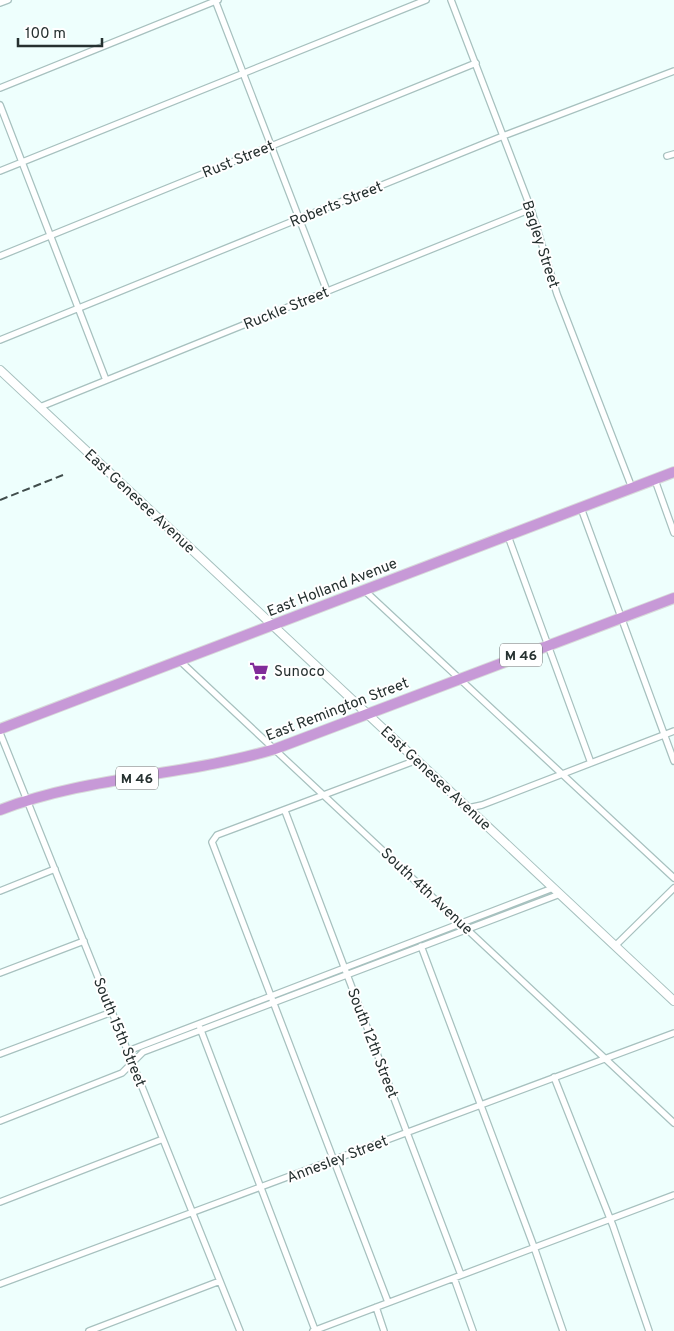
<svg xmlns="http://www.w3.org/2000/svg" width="674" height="1331" font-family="Overpass,sans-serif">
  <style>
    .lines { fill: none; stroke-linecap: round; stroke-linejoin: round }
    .street-casing { stroke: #a7c1bf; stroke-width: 8 }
    .secondary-casing { stroke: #a7c1bf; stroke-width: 10 }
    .highway-casing { stroke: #d8dada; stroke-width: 12 }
    .street { stroke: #fff; stroke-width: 5.5 }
    .secondary { stroke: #fff; stroke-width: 8 }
    .highway { stroke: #c799d7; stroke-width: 10 }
    .rail { stroke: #414d4c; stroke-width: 2; stroke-dasharray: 8 4; stroke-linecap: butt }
    .labels { text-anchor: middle; stroke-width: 4; stroke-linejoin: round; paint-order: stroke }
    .shield { fill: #fff; stroke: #676f6e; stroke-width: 1 }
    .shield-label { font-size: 14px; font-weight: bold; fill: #263130 }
    .street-label { font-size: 15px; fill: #263130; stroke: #fff }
    .poi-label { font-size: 15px; fill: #263130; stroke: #fff; text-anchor: start }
  </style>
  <rect width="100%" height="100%" fill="#eefffd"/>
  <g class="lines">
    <g class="street-casing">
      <path id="street" d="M 215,0 L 327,291
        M 451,0 L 531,209 L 557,294 L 632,488
        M 0,3 L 8,0
        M 0,88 L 218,0
        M 0,105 L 106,380
        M 667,156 L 674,154
        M 0,171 L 426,0
        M 0,256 L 476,63
        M 0,340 L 503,136 L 674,71
        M 40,407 L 531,209
        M 655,480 L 674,533
        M 581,508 L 674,761
        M 508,536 L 591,763
        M 364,590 L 674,878
        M 179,660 L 674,1123
        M 0,733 L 240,1331
        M 468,808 L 482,805 L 674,731
        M 285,811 L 461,1275
        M 0,891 L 55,869
        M 421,946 L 534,1247 L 563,1331
        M 615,946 L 674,888
        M 0,973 L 84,941
        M 200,1028 L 315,1330
        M 128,1051 L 553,888
        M 0,1054 L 112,1012
        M 554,1077 L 613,1226 L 649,1331
        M 0,1121 L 122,1073 L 143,1052 L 560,894
        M 0,1202 L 163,1139
        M 454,1278 L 473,1331
        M 0,1284 L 674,1033
        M 388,1302 L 212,842 L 217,835 L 417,760
        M 376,1307 L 384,1331
        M 89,1331 L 220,1281
        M 313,1331 L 674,1195"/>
    </g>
    <g class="secondary-casing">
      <path id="secondary" d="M 0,370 L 674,1001"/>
    </g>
    <g class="highway-casing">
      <path id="highway" d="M 0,729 L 674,472
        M 0,810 C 88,776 185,776 275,749 L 674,598"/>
    </g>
    <use href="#street" class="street"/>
    <use href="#secondary" class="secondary"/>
    <use href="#highway" class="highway"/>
    <path class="rail" d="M 0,500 L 63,475"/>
  </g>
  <defs>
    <g id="supermarket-bare" transform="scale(1.5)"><path d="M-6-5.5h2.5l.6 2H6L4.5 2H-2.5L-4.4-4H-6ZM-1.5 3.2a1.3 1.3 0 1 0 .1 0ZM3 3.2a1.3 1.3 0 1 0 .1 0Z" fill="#812c9a" stroke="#fff" stroke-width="2.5" paint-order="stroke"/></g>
  </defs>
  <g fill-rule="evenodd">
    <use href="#supermarket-bare" x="259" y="671"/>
  </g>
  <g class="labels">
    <g class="shield">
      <rect x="500" y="643.5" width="42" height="23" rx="4"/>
      <rect x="116" y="766.5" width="42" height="23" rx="4"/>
    </g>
    <g class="shield-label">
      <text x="521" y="660">M 46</text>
      <text x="137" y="783">M 46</text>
    </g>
    <g class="street-label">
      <text transform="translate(238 159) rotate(-22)" y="5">Rust Street</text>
      <text transform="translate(336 204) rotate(-22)" y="5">Roberts Street</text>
      <text transform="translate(541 244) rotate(72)" y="5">Bagley Street</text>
      <text transform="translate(286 308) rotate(-22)" y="5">Ruckle Street</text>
      <text transform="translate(140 501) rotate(43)" y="5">East Genesee Avenue</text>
      <text transform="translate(332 587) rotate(-21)" y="5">East Holland Avenue</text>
      <text transform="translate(337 709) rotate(-21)" y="5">East Remington Street</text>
      <text transform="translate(436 778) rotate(43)" y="5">East Genesee Avenue</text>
      <text transform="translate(427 891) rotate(43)" y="5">South 4th Avenue</text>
      <text transform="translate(120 1032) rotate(68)" y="5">South 15th Street</text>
      <text transform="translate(373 1043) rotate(69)" y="5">South 12th Street</text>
      <text transform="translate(337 1159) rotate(-21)" y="5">Annesley Street</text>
    </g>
    <g class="poi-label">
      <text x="274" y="676">Sunoco</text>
    </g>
  </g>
  <path d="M18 38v8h84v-8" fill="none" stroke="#263130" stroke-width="2.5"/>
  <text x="25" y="38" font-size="15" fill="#263130" stroke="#ffffff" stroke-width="4" paint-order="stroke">100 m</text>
</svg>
